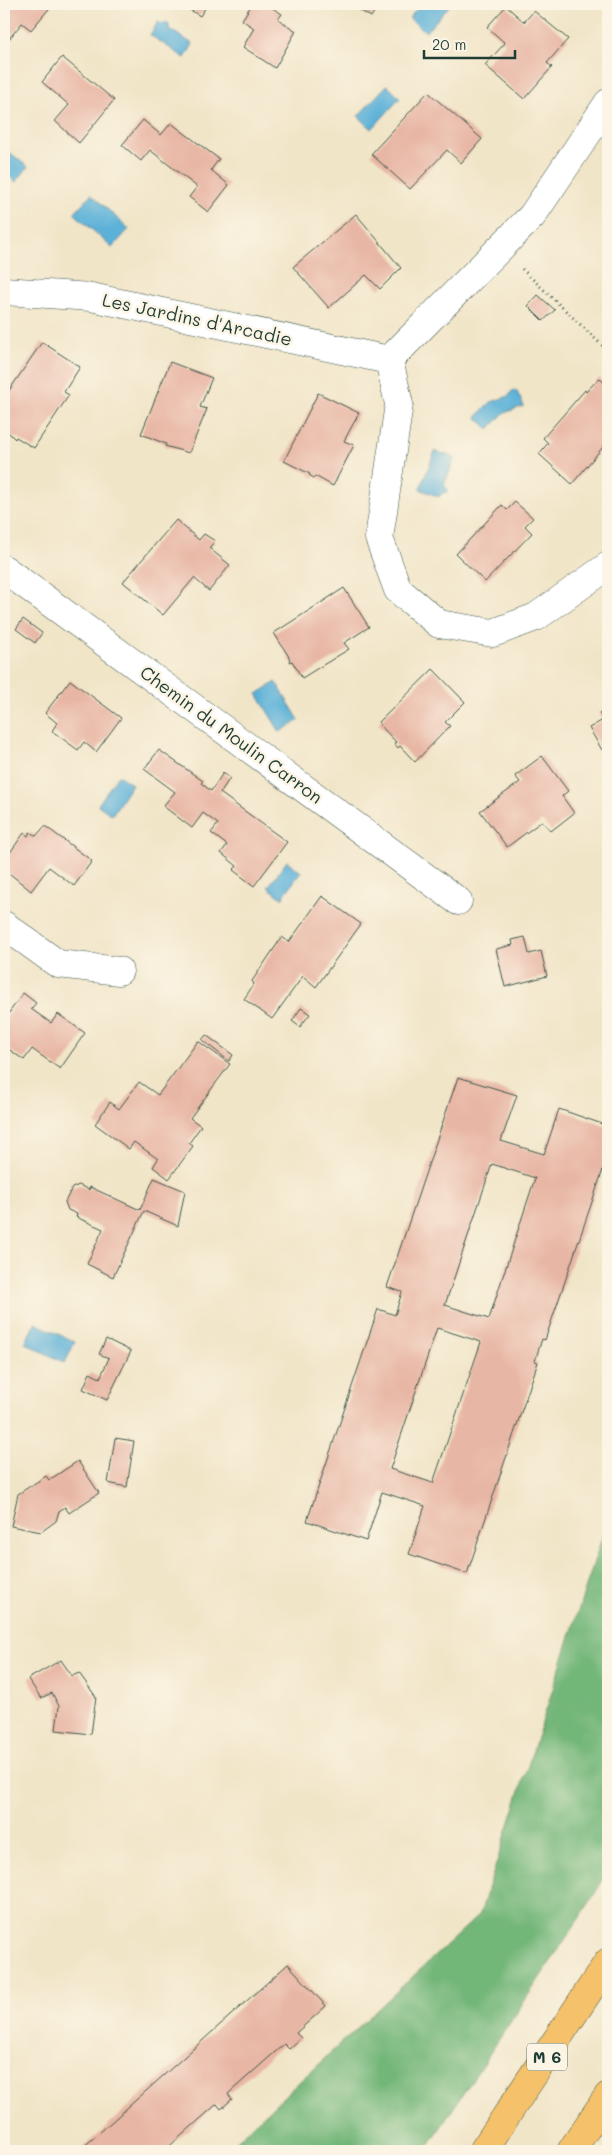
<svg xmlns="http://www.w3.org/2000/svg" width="612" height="2155" font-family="Mali,sans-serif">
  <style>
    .forest { fill: #72b678; stroke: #487a56 }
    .water { fill: #5bb1d8; stroke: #3d7786 }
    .building { fill: #e8b6a4; fill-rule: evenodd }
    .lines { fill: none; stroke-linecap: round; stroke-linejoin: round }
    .street-casing { stroke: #3e564a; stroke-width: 29 }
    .highway-casing { stroke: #3e564a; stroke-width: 29 }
    .path { stroke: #3e564a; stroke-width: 3; stroke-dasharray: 1 4; stroke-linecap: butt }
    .street { stroke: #fff; stroke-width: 28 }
    .highway { stroke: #f5c16b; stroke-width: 28 }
    .labels { text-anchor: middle; stroke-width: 5; stroke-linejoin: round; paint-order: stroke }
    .shield { fill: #fcf5e5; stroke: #617469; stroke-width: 1 }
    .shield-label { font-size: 16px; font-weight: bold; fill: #1f3d34 }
    .street-label { font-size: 18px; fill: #1f3d34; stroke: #fcf5e5 }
  </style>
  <rect width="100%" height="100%" fill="#fcf5e5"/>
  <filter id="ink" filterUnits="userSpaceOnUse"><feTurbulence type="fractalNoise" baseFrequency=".02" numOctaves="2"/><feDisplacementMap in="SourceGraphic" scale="10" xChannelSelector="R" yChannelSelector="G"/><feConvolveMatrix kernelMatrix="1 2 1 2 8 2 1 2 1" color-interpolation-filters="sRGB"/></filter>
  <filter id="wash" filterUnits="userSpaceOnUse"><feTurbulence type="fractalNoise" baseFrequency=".0096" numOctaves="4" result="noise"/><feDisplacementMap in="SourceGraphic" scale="20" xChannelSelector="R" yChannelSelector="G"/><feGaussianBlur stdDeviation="1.12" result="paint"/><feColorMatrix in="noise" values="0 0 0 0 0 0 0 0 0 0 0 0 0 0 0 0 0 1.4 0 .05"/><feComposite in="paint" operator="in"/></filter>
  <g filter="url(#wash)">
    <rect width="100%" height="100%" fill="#f1e5c8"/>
    <path class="forest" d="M 608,1519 L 608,1871 L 590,1902 L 425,2151 L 225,2151 L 480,1914 Z"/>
    <path class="water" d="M 421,4 L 451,4 L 426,32 L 409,18 Z
      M 158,22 L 161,24 L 166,22 L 169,25 L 169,29 L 193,44 L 185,58 L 150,35 Z
      M 387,85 L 400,98 L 372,129 L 358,116 Z
      M 4,148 L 28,167 L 16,182 L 4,172 Z
      M 91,194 L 129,229 L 112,248 L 74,213 Z
      M 516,390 L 524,406 L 504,413 L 489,429 L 476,417 L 491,402 L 509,396 L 512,391 Z
      M 435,451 L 455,458 L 444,485 L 447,488 L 447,492 L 441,494 L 439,497 L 420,489 Z
      M 276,682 L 299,720 L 280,732 L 257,694 Z
      M 118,775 L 132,784 L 112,815 L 98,805 Z
      M 287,861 L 301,872 L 282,898 L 268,887 Z
      M 35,1323 L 75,1342 L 65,1363 L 25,1343 Z"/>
    <g id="blocks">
      <path class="building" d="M 4,4 L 53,4 L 31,30 L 22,23 L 4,45 Z
        M 180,4 L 208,4 L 200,16 Z
        M 252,4 L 266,4 L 282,14 L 278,19 L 296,31 L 275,68 L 243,47 L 254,28 L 242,20 Z
        M 349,4 L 379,4 L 371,17 Z
        M 506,6 L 524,22 L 534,11 L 568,39 L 547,63 L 552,67 L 524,99 L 485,65 L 505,43 L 487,27 Z
        M 62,57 L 114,100 L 79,143 L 55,121 L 69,105 L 42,82 Z
        M 428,92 L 482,139 L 461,163 L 447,150 L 410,189 L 371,154 Z
        M 143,120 L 161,135 L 171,123 L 219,159 L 211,170 L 229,185 L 208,212 L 189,197 L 197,187 L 150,150 L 141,161 L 122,145 Z
        M 356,214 L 401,268 L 380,289 L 366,275 L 329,308 L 293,267 Z
        M 538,295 L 555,310 L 543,321 L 528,306 Z
        M 42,342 L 80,367 L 64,392 L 69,395 L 34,448 L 16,437 L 15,439 L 4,428 L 4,398 Z
        M 170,362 L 212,378 L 200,407 L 207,409 L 189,453 L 165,446 L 166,444 L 141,434 Z
        M 599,378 L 608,386 L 608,441 L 572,484 L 539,454 L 548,443 L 543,438 L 585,390 L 586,392 Z
        M 318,393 L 359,413 L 344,441 L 354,445 L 333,486 L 315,476 L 314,478 L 309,475 L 310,474 L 284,461 Z
        M 515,502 L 533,518 L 525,526 L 532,533 L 485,582 L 456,554 L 502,505 L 507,510 Z
        M 176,520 L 199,540 L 204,534 L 215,541 L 209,548 L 230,565 L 209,591 L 194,578 L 163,615 L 123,582 Z
        M 344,588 L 369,627 L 344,643 L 349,649 L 302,678 L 292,661 L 290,662 L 289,657 L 274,633 Z
        M 23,619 L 42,633 L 35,643 L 16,629 Z
        M 433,669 L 465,702 L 445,722 L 450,726 L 415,762 L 400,746 L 398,748 L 394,743 L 396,742 L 378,723 Z
        M 70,680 L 121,718 L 96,752 L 84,742 L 78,750 L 52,731 L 57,723 L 45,713 Z
        M 608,708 L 608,746 L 602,750 L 589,728 L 603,720 L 599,713 Z
        M 159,750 L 203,781 L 201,783 L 211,791 L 223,773 L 230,778 L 220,793 L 287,842 L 254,886 L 233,870 L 237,866 L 221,853 L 227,845 L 211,833 L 218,824 L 203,813 L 192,828 L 163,806 L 175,792 L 144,769 Z
        M 542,756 L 568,791 L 562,796 L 574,813 L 551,831 L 542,821 L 507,847 L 480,811 L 520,782 L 515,776 Z
        M 45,826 L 92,861 L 74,886 L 49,867 L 31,891 L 4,869 L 4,861 L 24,833 L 28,836 L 30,832 L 36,836 Z
        M 322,896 L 361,924 L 316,987 L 303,976 L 272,1019 L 244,999 L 254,984 L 252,981 L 282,937 L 289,942 Z
        M 525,937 L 529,954 L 541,951 L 547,976 L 505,987 L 496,949 L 513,945 L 512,940 Z
        M 23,993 L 36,1003 L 31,1009 L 51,1023 L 58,1014 L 85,1033 L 60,1069 L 32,1049 L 24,1060 L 4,1046 L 4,1020 Z
        M 301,1008 L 310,1014 L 300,1027 L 292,1021 Z
        M 206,1035 L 233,1055 L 229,1061 L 202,1040 Z
        M 198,1041 L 230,1064 L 190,1118 L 201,1126 L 189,1143 L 193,1146 L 169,1179 L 153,1167 L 158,1159 L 134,1142 L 129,1149 L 95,1124 L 110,1102 L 119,1109 L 139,1082 L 158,1095 Z
        M 458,1077 L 517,1095 L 501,1141 L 544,1154 L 559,1109 L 608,1126 L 608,1155 L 545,1340 L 542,1339 L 535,1361 L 538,1362 L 467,1574 L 409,1554 L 425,1506 L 382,1492 L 366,1541 L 307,1521 L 378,1309 L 395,1315 L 402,1292 L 387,1287 ZM 492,1164 L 535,1178 L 489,1319 L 445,1305 ZM 437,1328 L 481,1342 L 433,1483 L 390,1469 Z
        M 154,1178 L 185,1191 L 178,1226 L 144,1211 L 113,1277 L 87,1264 L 103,1229 L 76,1217 L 77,1214 L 68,1210 L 65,1202 L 72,1188 L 79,1185 L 89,1190 L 90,1187 L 140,1210 Z
        M 106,1339 L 131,1351 L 107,1400 L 83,1389 L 90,1373 L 100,1378 L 109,1358 L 99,1354 Z
        M 115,1438 L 134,1441 L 127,1487 L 108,1483 Z
        M 78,1461 L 99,1493 L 69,1513 L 65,1507 L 59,1511 L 56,1521 L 41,1532 L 11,1526 L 18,1494 L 46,1476 L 49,1480 Z
        M 61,1660 L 72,1676 L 79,1673 L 96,1697 L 91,1734 L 56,1730 L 59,1706 L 52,1693 L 41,1698 L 28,1679 Z
        M 288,1964 L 326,2006 L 296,2033 L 301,2038 L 289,2049 L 284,2044 L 228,2094 L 232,2099 L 221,2109 L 217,2104 L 164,2151 L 79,2151 Z"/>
    </g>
  </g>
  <g filter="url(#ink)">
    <use href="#blocks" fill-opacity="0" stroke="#3e564a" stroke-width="1"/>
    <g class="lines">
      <g class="street-casing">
        <path id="street" d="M 4,291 L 91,297 L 389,360 L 532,216 L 608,103
          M 389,360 L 399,404 L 379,538 L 398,590 L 439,624 L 493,633 L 536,617 L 608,566
          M 4,569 L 458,901
          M 4,925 L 58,964 L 119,971"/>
      </g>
      <g class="highway-casing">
        <path id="highway" d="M 483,2151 L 608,1962
          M 571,2151 L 608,2096"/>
      </g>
      <path class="path" d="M 522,269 L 608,351"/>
      <use href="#street" class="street"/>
      <use href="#highway" class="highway"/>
    </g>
  </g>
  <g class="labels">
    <rect class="shield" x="527" y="2043.5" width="40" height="27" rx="4"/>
    <g class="shield-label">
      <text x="547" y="2063">M 6</text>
    </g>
    <g class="street-label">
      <text transform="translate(197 320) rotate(12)" y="6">Les Jardins d'Arcadie</text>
      <text transform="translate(231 735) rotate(36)" y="6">Chemin du Moulin Carron</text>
    </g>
  </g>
  <rect width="612" height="2155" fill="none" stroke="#fcf5e5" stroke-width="20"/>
  <path d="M424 50v8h91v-8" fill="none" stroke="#1f3d34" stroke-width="2.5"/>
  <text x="432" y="50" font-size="15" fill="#1f3d34" stroke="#fcf5e5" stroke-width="4" paint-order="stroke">20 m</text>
</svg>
